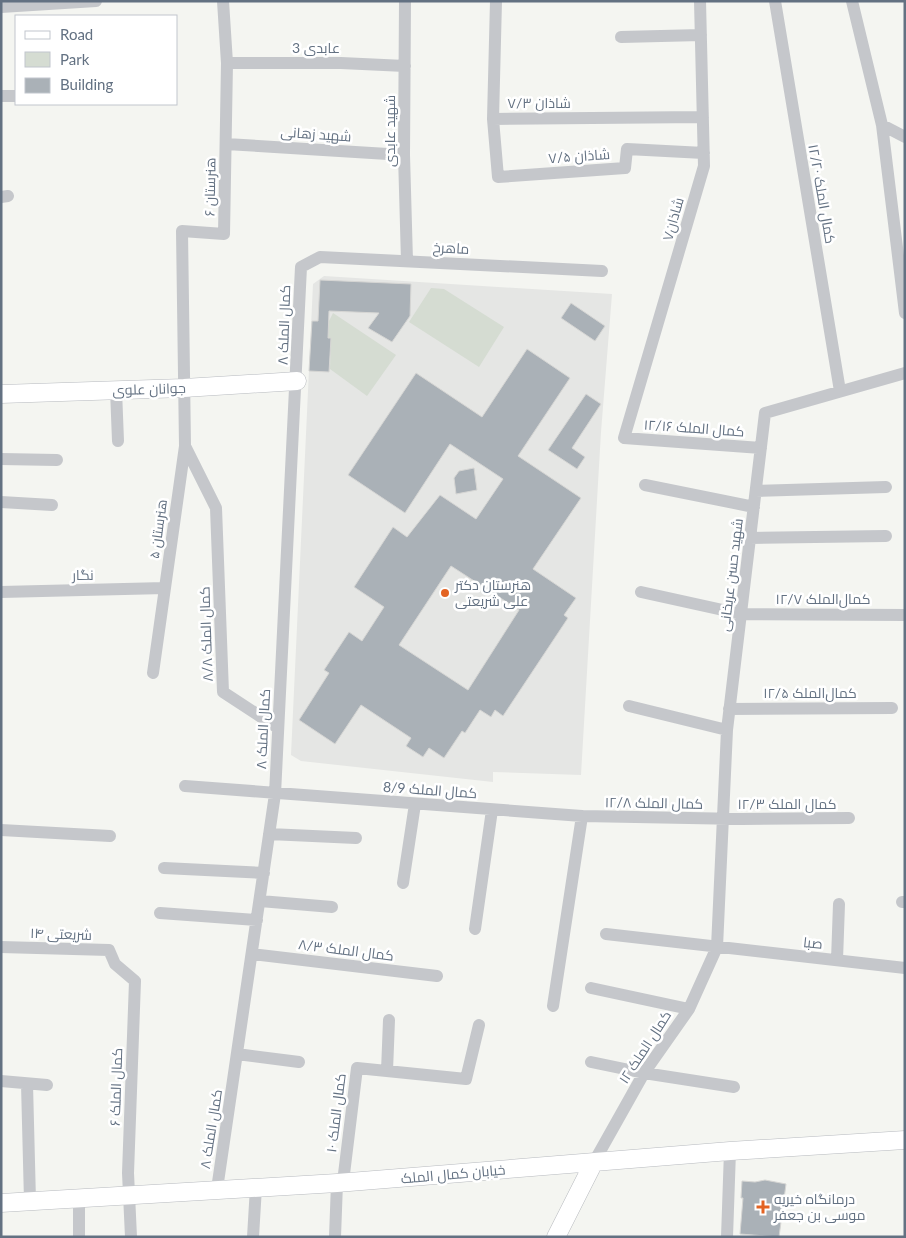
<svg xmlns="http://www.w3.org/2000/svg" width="906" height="1238" font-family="Lato,Cairo,sans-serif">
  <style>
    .built { fill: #e5e6e4 }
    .green { fill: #d5dcd2 }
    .building { fill: #aab1b7; stroke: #d6d6d4; fill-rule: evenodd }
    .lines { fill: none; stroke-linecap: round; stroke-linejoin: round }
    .secondary-casing { stroke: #b7babf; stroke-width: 19 }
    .street { stroke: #c5c7cb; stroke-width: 12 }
    .secondary { stroke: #fff; stroke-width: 18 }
    .poi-dot { fill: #e36322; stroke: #fff; stroke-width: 2 }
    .labels { text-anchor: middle; stroke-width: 5; stroke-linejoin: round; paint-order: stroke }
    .street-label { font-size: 14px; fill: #637182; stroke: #fff }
    .poi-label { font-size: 14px; fill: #637182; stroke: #fff; text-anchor: start }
  </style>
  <rect width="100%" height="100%" fill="#f4f5f1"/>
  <path class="built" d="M 324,276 L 612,294 L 601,432 L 581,775 L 493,772 L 493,782 L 301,761 L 291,755 L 313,284 Z"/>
  <path class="green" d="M 431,288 L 444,289 L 504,327 L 479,367 L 409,322 Z
    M 333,313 L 396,355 L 367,396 L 330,369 L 331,338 L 328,338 L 329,321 Z"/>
  <path class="building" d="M 320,280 L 411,284 L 410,316 L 392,342 L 368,328 L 379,313 L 329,311 L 328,338 L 331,338 L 329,372 L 309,371 L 312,321 L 318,321 Z
    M 571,303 L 605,326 L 595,341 L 561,318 Z
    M 527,349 L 570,378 L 518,456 L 581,498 L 533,569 L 576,598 L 564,615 L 568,618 L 503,716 L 495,710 L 491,717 L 480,710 L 465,733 L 462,731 L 444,758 L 429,748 L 423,757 L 406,746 L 411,738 L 361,705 L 335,744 L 299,720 L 329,673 L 324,670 L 349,632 L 362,641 L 384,607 L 354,587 L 393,527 L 407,537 L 440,495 L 476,519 L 503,479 L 450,444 L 405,513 L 348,475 L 416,373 L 482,417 ZM 451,566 L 519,610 L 468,690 L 399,645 Z
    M 586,394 L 601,404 L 572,448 L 585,457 L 577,469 L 548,450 Z
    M 474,468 L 477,490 L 456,494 L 454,478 L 459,471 Z
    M 765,1180 L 786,1184 L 779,1237 L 740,1234 L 743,1198 L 741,1198 L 742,1181 L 755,1182 Z"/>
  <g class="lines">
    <g class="secondary-casing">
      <path id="secondary" d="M 1,394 L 184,388 L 297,381
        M 1,1203 L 337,1183 L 730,1151 L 905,1140
        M 556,1237 L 594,1162"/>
    </g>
    <path class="street" d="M 405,1 L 404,155 L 407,261
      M 496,1 L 493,119 L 703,117
      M 700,1 L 704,166 L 624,438 L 761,448
      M 775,1 L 840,391
      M 852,1 L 882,125 L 905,313
      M 1,7 L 96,1
      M 621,37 L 701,35
      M 227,63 L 341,63 L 405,66
      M 1,96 L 16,96
      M 493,119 L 498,177 L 625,168 L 627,149 L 704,153
      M 882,125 L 905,137
      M 226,144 L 404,155
      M 1,197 L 8,196
      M 116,390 L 118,441
      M 185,446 L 216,508 L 223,692 L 278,728
      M 1,459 L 57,460
      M 645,485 L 754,507
      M 756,491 L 886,487
      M 1,502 L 52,505
      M 750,538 L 886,536
      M 1,592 L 165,588
      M 641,592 L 741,614 L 905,615
      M 153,673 L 185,446 L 182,231 L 224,234 L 227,63 L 223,1
      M 629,706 L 727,730
      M 729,709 L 892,708
      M 185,786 L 582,816 L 742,819 L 849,818
      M 1,830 L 110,836
      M 269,834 L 356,838
      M 164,868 L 264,873
      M 403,883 L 415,804
      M 260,901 L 332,907
      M 902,902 L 905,902
      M 160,913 L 257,920
      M 475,929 L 492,810
      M 606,934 L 905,968
      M 1,947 L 109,950 L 115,964 L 135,981 L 128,1173 L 131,1237
      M 252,954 L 437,976
      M 837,960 L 839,904
      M 591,988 L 689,1009
      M 553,1006 L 582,816
      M 237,1054 L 299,1062
      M 591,1062 L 644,1073 L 734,1087
      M 387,1071 L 389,1020
      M 1,1081 L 47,1085
      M 27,1084 L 30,1201
      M 594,1162 L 644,1073 L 689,1009 L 717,947 L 727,730 L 765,413 L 905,373
      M 343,1182 L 357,1068 L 466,1079 L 479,1025
      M 217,1189 L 275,794 L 301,267 L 320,257 L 602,271
      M 79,1237 L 79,1198
      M 253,1237 L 256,1187
      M 335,1237 L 337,1183
      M 727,1237 L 730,1151"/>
    <use href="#secondary" class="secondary"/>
  </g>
  <g class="poi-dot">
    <circle cx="445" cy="593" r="5"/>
    <path d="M760.5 1199.5h5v5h5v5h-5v5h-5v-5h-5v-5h5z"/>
  </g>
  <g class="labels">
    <g class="street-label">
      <text x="316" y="53">عابدی 3</text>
      <text x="539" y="108">شاذان ۷/۳</text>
      <text transform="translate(390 131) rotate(-90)" y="5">شهید عابدی</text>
      <text transform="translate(316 134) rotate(4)" y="5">شهید زهانی</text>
      <text transform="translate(579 156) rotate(-4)" y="5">شاذان ۷/۵</text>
      <text transform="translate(210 187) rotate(-89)" y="5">هنرستان ۶</text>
      <text transform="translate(822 194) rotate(80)" y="5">کمال الملک ۱۲/۲۰</text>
      <text transform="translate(673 219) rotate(-74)" y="5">شاذان۷</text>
      <text transform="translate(451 248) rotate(3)" y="5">ماهرخ</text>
      <text transform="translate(284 325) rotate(-88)" y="5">کمال الملک ۸</text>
      <text transform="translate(149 389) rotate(-2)" y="5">جوانان علوی</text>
      <text transform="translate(694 428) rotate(4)" y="5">کمال الملک ۱۲/۱۶</text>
      <text transform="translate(158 529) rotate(-82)" y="5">هنرستان ۵</text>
      <text transform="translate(83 575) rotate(-1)" y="5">نگار</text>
      <text transform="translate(731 575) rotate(-83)" y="5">شهید حسن عربخانی</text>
      <text x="823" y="604">کمال‌الملک ۱۲/۷</text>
      <text transform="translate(206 634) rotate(-92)" y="5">کمال الملک ۸/۸</text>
      <text x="810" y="698">کمال‌الملک ۱۲/۵</text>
      <text transform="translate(263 729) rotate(-87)" y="5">کمال الملک ۸</text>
      <text transform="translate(430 790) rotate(4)" y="5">کمال الملک 8/9</text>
      <text transform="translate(654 803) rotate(1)" y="5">کمال الملک ۱۲/۸</text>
      <text x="787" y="809">کمال الملک ۱۲/۳</text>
      <text transform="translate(61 934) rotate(2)" y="5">شریعتی ۱۴</text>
      <text transform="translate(813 943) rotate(6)" y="5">صبا</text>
      <text transform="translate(346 950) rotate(7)" y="5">کمال الملک ۸/۳</text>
      <text transform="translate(645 1047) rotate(-57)" y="5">کمال الملک ۱۲</text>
      <text transform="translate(116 1087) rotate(-88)" y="5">کمال الملک ۶</text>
      <text transform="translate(336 1113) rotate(-83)" y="5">کمال الملک ۱۰</text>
      <text transform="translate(211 1129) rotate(-81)" y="5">کمال الملک ۸</text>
      <text transform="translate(453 1174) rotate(-5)" y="5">خیابان کمال الملک</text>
    </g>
    <g class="poi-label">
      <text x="455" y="590">هنرستان دکتر<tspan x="455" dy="16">علی شریعتی</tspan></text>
      <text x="774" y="1204">درمانگاه خیریه<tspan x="774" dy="16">موسی بن جعفر</tspan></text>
    </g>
  </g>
  <rect width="906" height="1238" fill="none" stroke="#637182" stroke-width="5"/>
  <rect x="15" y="15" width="162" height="90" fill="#ffffff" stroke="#c1c6cd"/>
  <rect x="25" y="31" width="25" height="8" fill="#ffffff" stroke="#c1c6cd"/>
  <text x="60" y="40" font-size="15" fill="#637182">Road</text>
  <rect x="25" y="52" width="25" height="15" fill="#d5dcd2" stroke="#c1c6cd"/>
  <text x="60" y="65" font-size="15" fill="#637182">Park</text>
  <rect x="25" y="78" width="25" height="15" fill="#aab1b7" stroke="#c1c6cd"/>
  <text x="60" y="90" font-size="15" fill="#637182">Building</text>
</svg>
